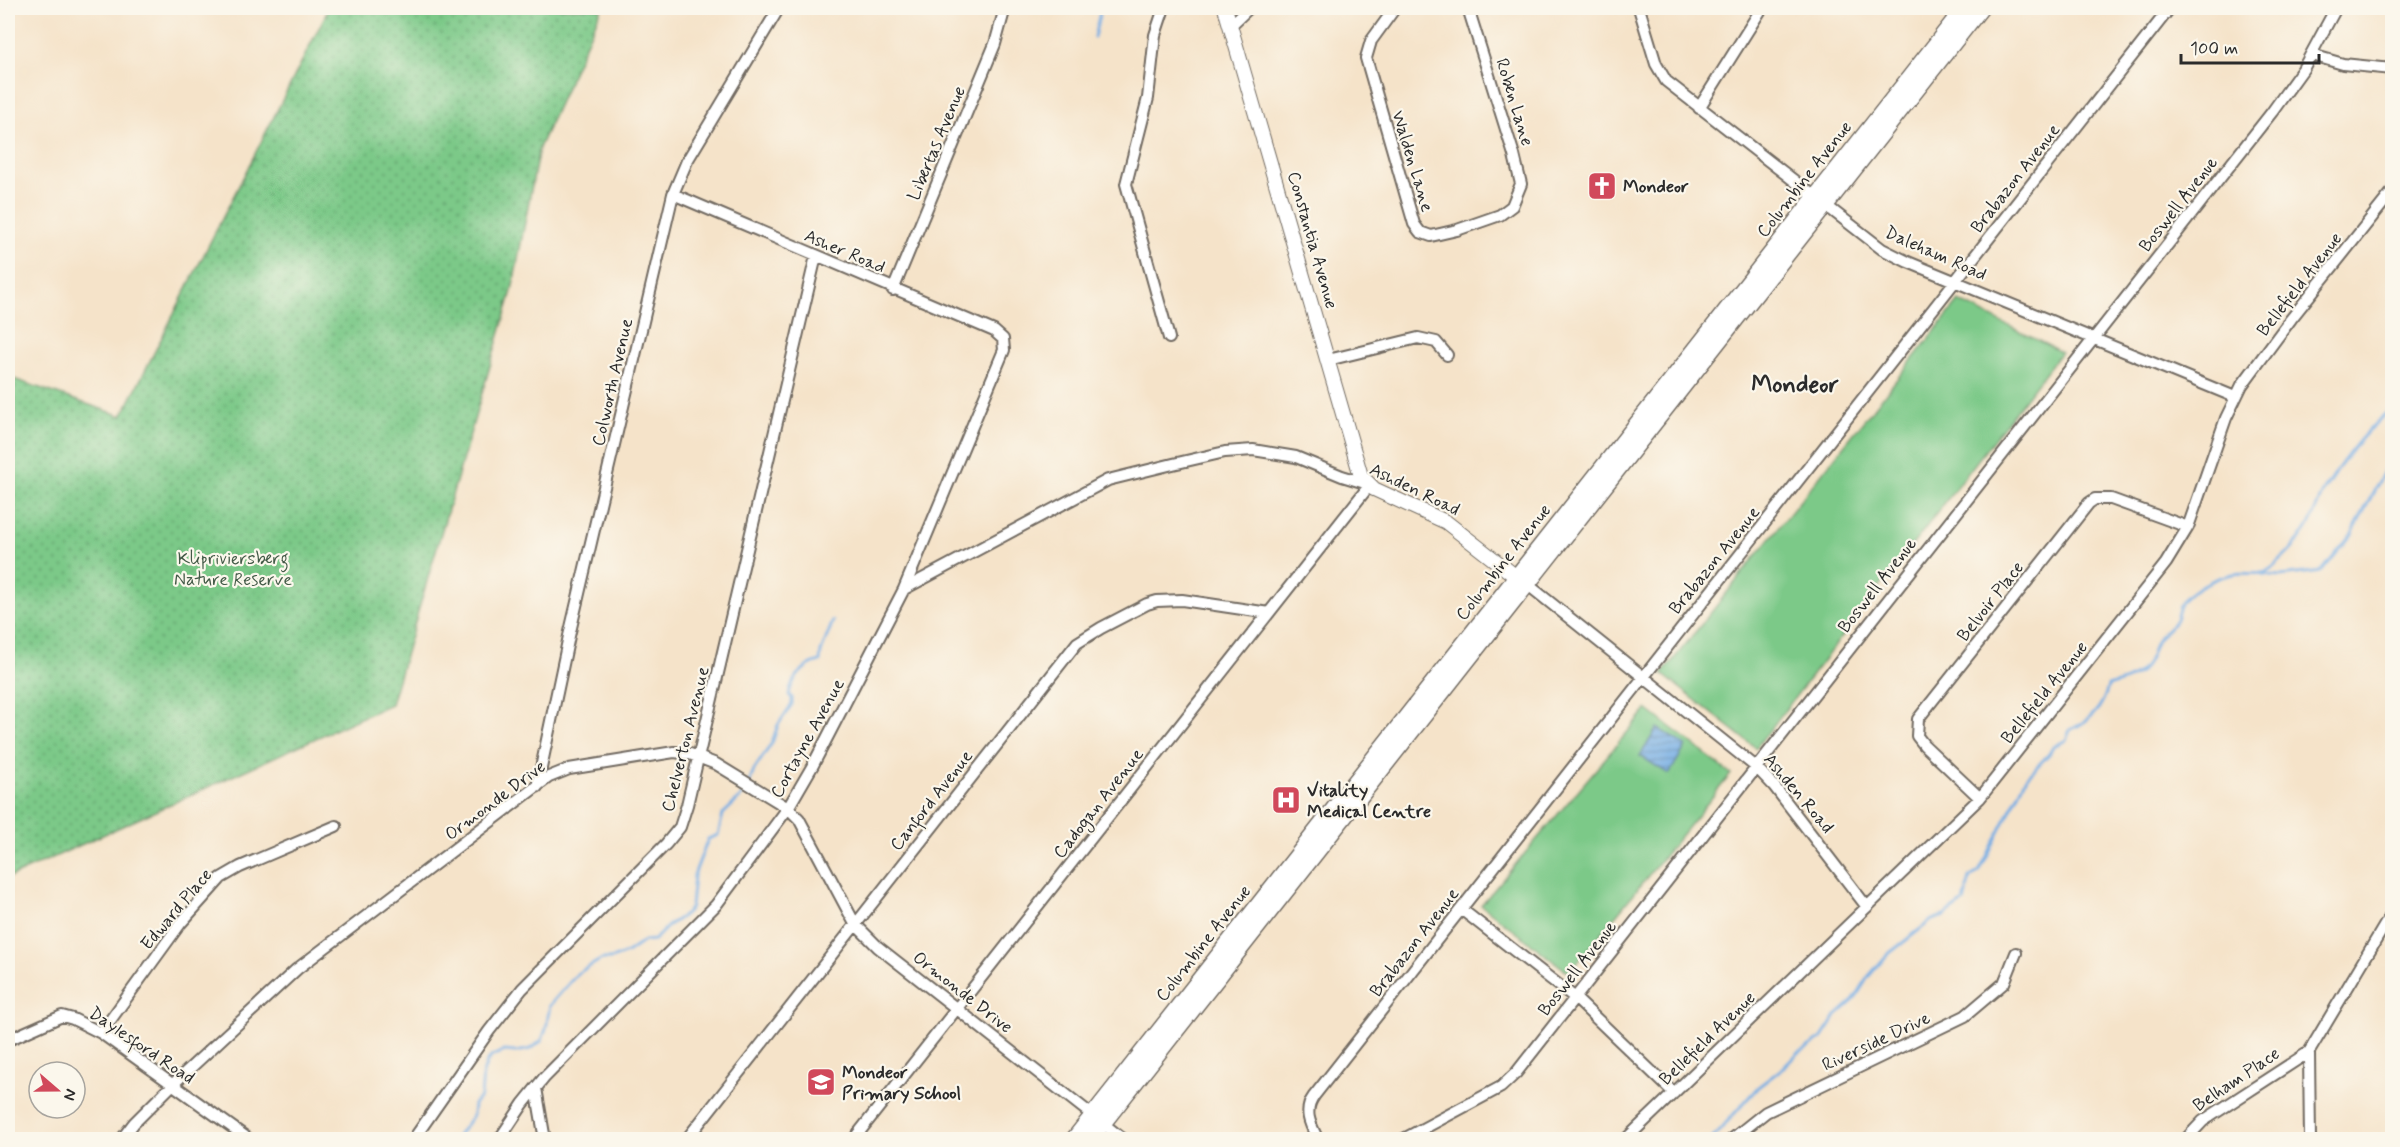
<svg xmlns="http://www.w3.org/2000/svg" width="2400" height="1147" font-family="Mynerve,sans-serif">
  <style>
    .park { fill: url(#park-dots); stroke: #537a5a; stroke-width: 1.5 }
    .pitch { fill: #7bc988; stroke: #537a5a; stroke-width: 1.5 }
    .water { fill: url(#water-rules); stroke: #506c88; stroke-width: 1.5 }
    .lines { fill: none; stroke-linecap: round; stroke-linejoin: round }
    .stream { stroke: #75ade4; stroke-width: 3 }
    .minor-casing { stroke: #726b62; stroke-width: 14 }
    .tertiary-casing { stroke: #726b62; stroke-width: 16 }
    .secondary-casing { stroke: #726b62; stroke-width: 18 }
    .minor { stroke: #fff; stroke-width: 10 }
    .tertiary { stroke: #fff; stroke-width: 14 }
    .secondary { stroke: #fff; stroke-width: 15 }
    .labels { text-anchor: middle; stroke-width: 4.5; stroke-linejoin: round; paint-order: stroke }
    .street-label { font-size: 18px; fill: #2b2b2b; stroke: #fbf7ec }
    .poi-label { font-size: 18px; font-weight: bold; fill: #2b2b2b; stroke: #fbf7ec; text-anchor: start }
    .park-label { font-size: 18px; fill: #435a47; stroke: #fbf7ec }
    .district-label { font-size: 24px; font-weight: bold; fill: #2b2b2b; stroke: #fbf7ec }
  </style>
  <defs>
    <pattern id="park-dots" width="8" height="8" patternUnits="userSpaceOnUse" patternTransform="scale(1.5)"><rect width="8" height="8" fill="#7bc988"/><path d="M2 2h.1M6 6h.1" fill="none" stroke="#65a36f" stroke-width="1.8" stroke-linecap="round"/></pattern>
    <pattern id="water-rules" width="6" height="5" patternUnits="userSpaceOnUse" patternTransform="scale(1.5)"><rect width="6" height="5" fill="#75ade4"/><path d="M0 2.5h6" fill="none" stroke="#608db9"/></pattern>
  </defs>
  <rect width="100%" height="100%" fill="#fbf7ec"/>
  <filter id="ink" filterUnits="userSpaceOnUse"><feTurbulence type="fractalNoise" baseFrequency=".0167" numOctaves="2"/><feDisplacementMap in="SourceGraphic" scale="12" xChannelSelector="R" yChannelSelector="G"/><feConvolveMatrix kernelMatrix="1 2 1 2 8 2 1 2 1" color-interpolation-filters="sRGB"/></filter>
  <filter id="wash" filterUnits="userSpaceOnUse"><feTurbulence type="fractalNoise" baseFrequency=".008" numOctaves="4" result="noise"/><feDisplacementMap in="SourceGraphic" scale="24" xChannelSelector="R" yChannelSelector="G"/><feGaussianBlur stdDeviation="1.35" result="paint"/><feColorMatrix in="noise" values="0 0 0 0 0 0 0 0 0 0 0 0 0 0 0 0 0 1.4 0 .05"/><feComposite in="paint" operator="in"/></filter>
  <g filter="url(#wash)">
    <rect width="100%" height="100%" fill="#f5e3c9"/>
    <path class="park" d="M 329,8 L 602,8 L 539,148 L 512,291 L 391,704 L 8,878 L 8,377 L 122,416 Z"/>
    <path class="pitch" d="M 1959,301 L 2061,352 L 1756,748 L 1662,674 Z
      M 1647,709 L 1731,774 L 1569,973 L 1481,905 Z"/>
    <path class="water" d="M 1657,728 L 1686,746 L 1669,774 L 1640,756 Z"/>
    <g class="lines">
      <path class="stream" d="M 1094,37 L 1101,8
        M 2262,574 L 2280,576 L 2322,571 L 2352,534 L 2392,456
        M 455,1140 L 473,1115 L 474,1104 L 481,1096 L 483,1073 L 487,1062 L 492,1056 L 505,1051 L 516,1052 L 531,1049 L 542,1040 L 546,1029 L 550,1005 L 578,973 L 602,959 L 611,959 L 627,953 L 644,941 L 654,940 L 670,924 L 686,914 L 691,907 L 694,875 L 708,839 L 718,835 L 723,814 L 746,792 L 754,770 L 772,743 L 778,725 L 792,704 L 792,698 L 789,695 C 791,679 805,664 820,661 L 821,652 L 833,621
        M 1711,1140 L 1758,1087 L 1783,1068 L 1797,1054 L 1821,1039 L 1836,1016 L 1854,1000 L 1868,977 L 1887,955 L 1932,920 L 1944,916 L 1964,902 L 1970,877 L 1979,872 L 2027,777 L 2049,754 L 2053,747 L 2066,740 L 2070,730 C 2091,720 2103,708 2108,686 C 2126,681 2139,677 2149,660 C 2153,653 2153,645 2158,639 C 2163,632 2173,626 2176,619 C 2179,611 2178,605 2185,598 C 2196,587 2217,577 2233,574 C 2248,571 2260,578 2272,568 C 2284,558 2298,544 2306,530 C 2315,516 2318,499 2327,485 C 2345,457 2367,429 2392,408"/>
    </g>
  </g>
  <g filter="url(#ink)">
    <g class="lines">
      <g class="minor-casing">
        <path id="minor" d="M 1164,8 L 1155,35 L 1148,98 L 1126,184 L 1169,338
          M 1395,8 L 1371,41 L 1366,58 L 1414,224 L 1420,232 L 1431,236 L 1457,230 L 1500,215 L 1512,206 L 1521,184 L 1514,155 L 1468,8
          M 1639,8 L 1656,64 L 1666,81 L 1882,249 L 1908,262 L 2235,397
          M 1231,25 L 1249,8
          M 2312,55 L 2343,64 L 2392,69
          M 1699,108 L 1762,8
          M 893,290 L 995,44 L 1005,8
          M 1328,360 L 1418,338 L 1436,342 L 1447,355
          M 1527,584 L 1756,767 L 1774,786 L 1867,907
          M 904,589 L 1108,480 L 1173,464 L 1225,452 L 1253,450 L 1296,457 L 1342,476 L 1365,483
          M 537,787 L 569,636 L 673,194 L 687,161 L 779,8
          M 1980,798 L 1924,745 L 1917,736 L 1918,719 L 2089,503 L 2095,499 L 2111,499 L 2188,527
          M 1461,909 L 1574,997 L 1674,1093
          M 101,1033 L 180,924 L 221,878 L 240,867 L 336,826
          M 8,1040 L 62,1016 L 73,1019 L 101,1033 L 250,1140
          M 536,1088 L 545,1140
          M 121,1140 L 134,1123 L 172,1085 L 297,969 L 549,777 L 569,769 L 674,752 L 690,754 L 716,764 L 788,808 L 799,819 L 855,924 L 878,947 L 1124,1140
          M 413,1140 L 489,1031 L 522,989 L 666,844 L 680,827 L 687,805 L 816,256
          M 499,1140 L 523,1104 L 544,1078 L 716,905 L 788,808 L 813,765 L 904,589 L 1004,350 L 1003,339 L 994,331 L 673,194
          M 686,1140 L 1077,643 L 1101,628 L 1147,604 L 1157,601 L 1182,600 L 1269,613
          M 853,1140 L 1369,486
          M 1318,1140 C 1310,1124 1303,1111 1314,1096 L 2170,8
          M 1402,1140 L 1501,1087 L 1516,1073 L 2272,112 L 2303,69 L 2336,8
          M 1625,1140 L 1980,798 L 2166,563 L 2188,527 L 2226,418 L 2242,385 L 2291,319 L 2392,192
          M 1731,1140 L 1766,1112 L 1965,1016 L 2004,983 L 2016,953
          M 2185,1140 L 2203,1121 L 2309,1052
          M 2310,1140 L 2309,1052 L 2392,913"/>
      </g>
      <g class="tertiary-casing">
        <path id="tertiary" d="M 1225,8 L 1361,476 L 1374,489 L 1446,522 L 1524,583"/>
      </g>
      <g class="secondary-casing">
        <path id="secondary" d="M 1073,1140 L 1964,8
          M 1090,1140 L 1981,8"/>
      </g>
      <use href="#minor" class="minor"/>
      <use href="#tertiary" class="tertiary"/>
      <use href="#secondary" class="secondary"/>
    </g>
  </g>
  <defs>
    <g id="church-square" transform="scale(1.5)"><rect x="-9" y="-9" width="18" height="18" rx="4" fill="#d1495b" stroke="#fbf7ec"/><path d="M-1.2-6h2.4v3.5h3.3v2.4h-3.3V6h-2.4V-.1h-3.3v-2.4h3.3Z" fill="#fff"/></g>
    <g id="hospital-square" transform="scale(1.5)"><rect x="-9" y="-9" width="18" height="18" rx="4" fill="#d1495b" stroke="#fbf7ec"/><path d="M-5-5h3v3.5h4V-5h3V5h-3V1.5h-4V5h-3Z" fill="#fff"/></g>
    <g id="school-square" transform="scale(1.5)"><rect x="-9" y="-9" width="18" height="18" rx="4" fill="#d1495b" stroke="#fbf7ec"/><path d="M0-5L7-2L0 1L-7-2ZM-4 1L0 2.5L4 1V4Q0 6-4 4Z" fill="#fff"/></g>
  </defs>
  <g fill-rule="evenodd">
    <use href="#church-square" x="1602" y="186"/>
    <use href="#hospital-square" x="1286" y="800"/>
    <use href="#school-square" x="821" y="1082"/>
  </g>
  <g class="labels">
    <g class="street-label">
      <text transform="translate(1515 102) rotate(73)" y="6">Roben Lane</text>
      <text transform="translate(936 143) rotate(-67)" y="6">Libertas Avenue</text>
      <text transform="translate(1413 161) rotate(73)" y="6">Walden Lane</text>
      <text transform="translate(2015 178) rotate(-52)" y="6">Brabazon Avenue</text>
      <text transform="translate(1804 179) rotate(-52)" y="6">Columbine Avenue</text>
      <text transform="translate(2178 204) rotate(-52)" y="6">Boswell Avenue</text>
      <text transform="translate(1313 240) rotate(74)" y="6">Constantia Avenue</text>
      <text transform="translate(845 251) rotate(23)" y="6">Asher Road</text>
      <text transform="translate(1936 253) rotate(24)" y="6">Daleham Road</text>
      <text transform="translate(2299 284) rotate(-52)" y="6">Bellefield Avenue</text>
      <text transform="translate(612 382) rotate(-77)" y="6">Colworth Avenue</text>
      <text transform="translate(1415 489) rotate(26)" y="6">Ashden Road</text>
      <text transform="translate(1714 560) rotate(-51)" y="6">Brabazon Avenue</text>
      <text transform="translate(1503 562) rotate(-52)" y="6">Columbine Avenue</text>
      <text transform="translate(1877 585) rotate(-52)" y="6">Boswell Avenue</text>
      <text transform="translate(1990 601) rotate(-52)" y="6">Belvoir Place</text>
      <text transform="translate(2044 692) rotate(-51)" y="6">Bellefield Avenue</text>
      <text transform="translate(807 738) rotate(-61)" y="6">Cortayne Avenue</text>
      <text transform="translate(685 739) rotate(-76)" y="6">Chelverton Avenue</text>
      <text transform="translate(1799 793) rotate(50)" y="6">Ashden Road</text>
      <text transform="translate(495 800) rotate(-37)" y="6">Ormonde Drive</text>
      <text transform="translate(931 800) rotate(-52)" y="6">Canford Avenue</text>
      <text transform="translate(1098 803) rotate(-52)" y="6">Cadogan Avenue</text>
      <text transform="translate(176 909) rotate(-50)" y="6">Edward Place</text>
      <text transform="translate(1414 942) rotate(-52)" y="6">Brabazon Avenue</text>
      <text transform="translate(1203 943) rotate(-52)" y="6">Columbine Avenue</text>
      <text transform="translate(1577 968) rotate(-52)" y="6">Boswell Avenue</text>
      <text transform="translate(963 992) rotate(38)" y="6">Ormonde Drive</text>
      <text transform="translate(1707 1038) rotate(-44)" y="6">Bellefield Avenue</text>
      <text transform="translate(1876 1041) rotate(-25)" y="6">Riverside Drive</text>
      <text transform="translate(142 1045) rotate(34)" y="6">Daylesford Road</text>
      <text transform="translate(2236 1079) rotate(-34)" y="6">Belham Place</text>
    </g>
    <g class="poi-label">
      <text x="1623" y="192">Mondeor</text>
      <text x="1307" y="796">Vitality<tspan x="1307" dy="21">Medical Centre</tspan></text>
      <text x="842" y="1078">Mondeor<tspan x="842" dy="21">Primary School</tspan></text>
    </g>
    <g class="park-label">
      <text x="233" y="564">Klipriviersberg<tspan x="233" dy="21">Nature Reserve</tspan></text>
    </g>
    <g class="district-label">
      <text x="1795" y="392">Mondeor</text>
    </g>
  </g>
  <rect width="2400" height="1147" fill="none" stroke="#fbf7ec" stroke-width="30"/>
  <g transform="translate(57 1090) rotate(110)"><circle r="28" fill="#fbf7ec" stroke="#a8a59f" stroke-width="1.5"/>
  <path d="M0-4.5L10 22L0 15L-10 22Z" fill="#d1495b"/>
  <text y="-9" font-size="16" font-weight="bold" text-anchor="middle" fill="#2b2b2b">N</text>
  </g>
  <path d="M2181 54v9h138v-9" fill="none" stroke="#2b2b2b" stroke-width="3"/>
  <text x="2190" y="54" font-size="18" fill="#2b2b2b" stroke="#fbf7ec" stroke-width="4.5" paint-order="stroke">100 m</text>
</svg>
